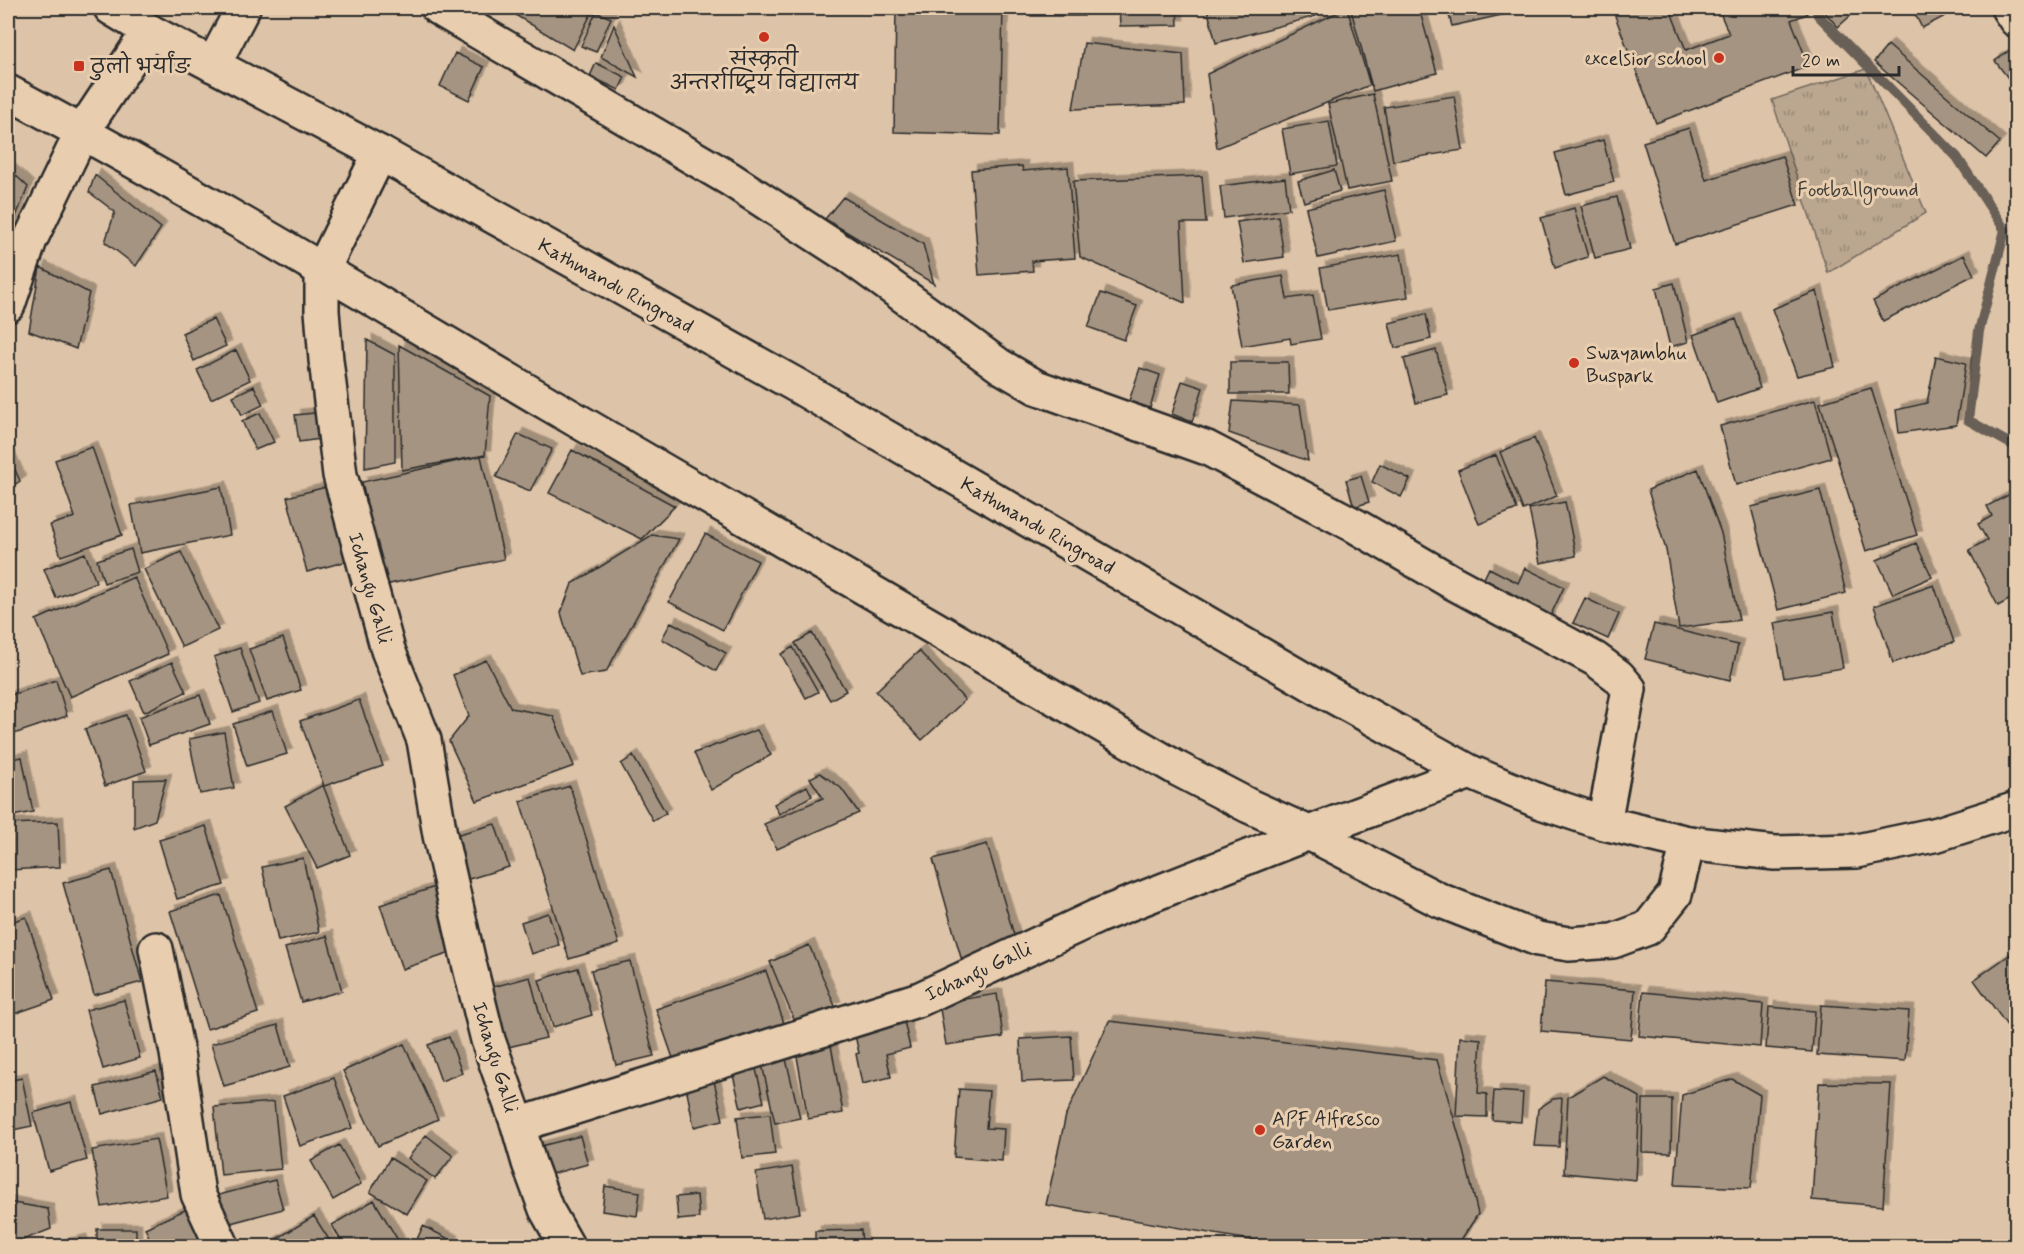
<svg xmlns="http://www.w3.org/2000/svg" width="2024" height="1254" font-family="Mynerve,'Playpen Sans Deva',sans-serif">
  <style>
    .park { fill: url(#park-tufts); stroke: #73695e; stroke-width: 1.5 }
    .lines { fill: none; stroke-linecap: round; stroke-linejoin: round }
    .stream { stroke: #685f56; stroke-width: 10 }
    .building { fill: #a59481; stroke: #2b2b2b; stroke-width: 1.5; filter: url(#shadow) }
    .minor-casing { stroke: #2b2b2b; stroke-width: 38 }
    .major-casing { stroke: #2b2b2b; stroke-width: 38 }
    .highway-casing { stroke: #2b2b2b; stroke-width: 38 }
    .minor { stroke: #e8cdaf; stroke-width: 33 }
    .major { stroke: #e8cdaf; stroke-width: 33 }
    .highway { stroke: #e8cdaf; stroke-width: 33 }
    .poi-dot { fill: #c8321e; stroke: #e8cdaf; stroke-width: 2 }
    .labels { text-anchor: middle; stroke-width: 6; stroke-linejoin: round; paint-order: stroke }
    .poi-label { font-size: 20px; fill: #2b2b2b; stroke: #e8cdaf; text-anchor: start }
    .park-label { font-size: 20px; fill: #413e3a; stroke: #e8cdaf }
    .street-label { font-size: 20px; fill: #2b2b2b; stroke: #e8cdaf }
  </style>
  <defs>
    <pattern id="park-tufts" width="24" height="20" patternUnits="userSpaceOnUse" patternTransform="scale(1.5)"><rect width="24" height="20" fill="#bba790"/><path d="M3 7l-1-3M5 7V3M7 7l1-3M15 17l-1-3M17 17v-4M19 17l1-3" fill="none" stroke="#988876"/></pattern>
    <filter id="shadow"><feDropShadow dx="5.5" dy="-5.5" stdDeviation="0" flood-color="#0004"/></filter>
  </defs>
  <rect width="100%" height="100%" fill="#ddc3a7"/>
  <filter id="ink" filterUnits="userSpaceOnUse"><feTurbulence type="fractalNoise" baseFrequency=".0167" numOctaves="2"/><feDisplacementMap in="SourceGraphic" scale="12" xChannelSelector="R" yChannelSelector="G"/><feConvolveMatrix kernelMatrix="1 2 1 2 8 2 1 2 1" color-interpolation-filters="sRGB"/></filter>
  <g filter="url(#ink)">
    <path class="park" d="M 1866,69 L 1926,213 L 1828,273 L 1772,100 Z"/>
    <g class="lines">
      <path class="stream" d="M 1816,8 L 1818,15 L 1957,157 L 2005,230 L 1979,331 L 1968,420 L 2016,447"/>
    </g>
    <path class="building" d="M 522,8 L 594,8 L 573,50 L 517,16 Z
      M 896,8 L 1003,8 L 1000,135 L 894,132 Z
      M 1031,8 L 1084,8 L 1084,16 L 1031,16 Z
      M 1119,8 L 1177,8 L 1178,25 L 1120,26 Z
      M 1207,8 L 1314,8 L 1316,16 L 1216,43 Z
      M 1347,8 L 1370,85 L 1217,148 L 1207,74 Z
      M 1360,8 L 1419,8 L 1437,73 L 1373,91 L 1351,10 Z
      M 1447,8 L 1533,8 L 1452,26 Z
      M 1612,8 L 1684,8 L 1671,12 L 1686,50 L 1729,34 L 1718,8 L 1805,8 L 1807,14 L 1791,20 L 1809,66 L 1656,123 Z
      M 1821,8 L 1859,8 L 1838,27 Z
      M 1912,8 L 1951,8 L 1953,12 L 1922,28 Z
      M 596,12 L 611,18 L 596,52 L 581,46 Z
      M 614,25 L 637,77 L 601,57 Z
      M 1084,43 L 1183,54 L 1185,105 L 1073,109 Z
      M 1888,45 L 2000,142 L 1986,158 L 1874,62 Z
      M 2014,47 L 2016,50 L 2016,78 L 2011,82 L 1995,61 Z
      M 455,53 L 484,67 L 469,100 L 440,86 Z
      M 596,63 L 625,77 L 619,90 L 590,76 Z
      M 1373,94 L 1392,181 L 1347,190 L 1328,104 Z
      M 1454,96 L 1463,150 L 1393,161 L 1384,107 Z
      M 1329,121 L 1337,166 L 1290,174 L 1282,129 Z
      M 1689,128 L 1706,180 L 1782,156 L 1798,205 L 1675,244 L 1643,142 Z
      M 1603,140 L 1614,182 L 1566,195 L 1555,153 Z
      M 1022,166 L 1023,171 L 1068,167 L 1075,258 L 1032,261 L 1033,271 L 979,275 L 971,170 Z
      M 8,168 L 28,187 L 8,236 Z
      M 1334,170 L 1340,191 L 1304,202 L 1298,181 Z
      M 95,175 L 161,228 L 136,266 L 105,242 L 115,212 L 89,192 Z
      M 1202,176 L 1206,223 L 1181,223 L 1185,303 L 1080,257 L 1073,181 Z
      M 1285,178 L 1289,209 L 1224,218 L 1220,186 Z
      M 1384,190 L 1396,241 L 1318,258 L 1306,208 Z
      M 843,197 L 923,244 L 934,284 L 825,219 Z
      M 1617,197 L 1630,249 L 1595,258 L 1581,206 Z
      M 1574,208 L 1588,257 L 1555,268 L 1541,218 Z
      M 1278,216 L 1284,257 L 1244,263 L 1237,222 Z
      M 1401,254 L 1408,297 L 1328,310 L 1320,268 Z
      M 1964,255 L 1974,275 L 1883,321 L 1873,301 Z
      M 40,267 L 89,293 L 76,349 L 29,331 Z
      M 1283,276 L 1287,299 L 1313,295 L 1321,339 L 1291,344 L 1290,338 L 1242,346 L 1231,285 Z
      M 1674,283 L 1688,342 L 1670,347 L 1656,288 Z
      M 1817,291 L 1835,367 L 1797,376 L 1772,309 Z
      M 1101,293 L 1137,306 L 1124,340 L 1088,327 Z
      M 1426,314 L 1431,339 L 1395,348 L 1389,323 Z
      M 213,319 L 226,346 L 194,361 L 182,333 Z
      M 1736,319 L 1760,388 L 1717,403 L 1693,335 Z
      M 367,340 L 395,355 L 395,462 L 365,468 Z
      M 399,345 L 490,396 L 485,455 L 402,470 Z
      M 236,350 L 250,380 L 211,399 L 197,370 Z
      M 1436,350 L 1448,395 L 1416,403 L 1404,359 Z
      M 1936,356 L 1966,363 L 1956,425 L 1899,433 L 1896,410 L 1927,403 Z
      M 1230,362 L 1288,362 L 1289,394 L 1230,394 Z
      M 1140,368 L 1160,375 L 1150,408 L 1129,401 Z
      M 1182,381 L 1203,388 L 1192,422 L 1172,414 Z
      M 254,386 L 263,405 L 242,415 L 233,396 Z
      M 1871,388 L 1917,535 L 1866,551 L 1820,403 Z
      M 1815,400 L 1831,458 L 1736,485 L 1720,426 Z
      M 1233,401 L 1300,405 L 1308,461 L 1229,433 Z
      M 324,412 L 328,438 L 299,442 L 295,415 Z
      M 260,413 L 274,442 L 255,450 L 242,421 Z
      M 518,434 L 552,449 L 530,491 L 496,477 Z
      M 1534,438 L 1557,496 L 1523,510 L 1500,452 Z
      M 92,447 L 122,535 L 61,556 L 50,525 L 75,517 L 55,460 Z
      M 572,450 L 675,506 L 642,539 L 549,493 Z
      M 8,454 L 20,481 L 8,489 Z
      M 1496,455 L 1517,509 L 1479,524 L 1458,470 Z
      M 481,456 L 504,559 L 385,585 L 362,482 Z
      M 1380,464 L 1410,479 L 1401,497 L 1372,482 Z
      M 1698,469 L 1721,533 L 1739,620 L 1679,628 L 1666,550 L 1648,490 Z
      M 1361,476 L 1369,502 L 1354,507 L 1346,480 Z
      M 334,485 L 355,559 L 307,572 L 287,497 Z
      M 221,487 L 230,535 L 140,553 L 131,505 Z
      M 1820,490 L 1846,593 L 1778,610 L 1751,507 Z
      M 2016,491 L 2016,596 L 1998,606 L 1969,550 L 1987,540 L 1978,524 L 1992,516 L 1987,506 Z
      M 1565,502 L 1576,556 L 1540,563 L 1529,509 Z
      M 705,534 L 758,561 L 723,630 L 669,602 Z
      M 652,535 L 679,539 L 606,672 L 580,676 L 561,613 L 572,584 Z
      M 1916,543 L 1932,577 L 1893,594 L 1877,560 Z
      M 131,549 L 138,572 L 104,583 L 97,560 Z
      M 181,552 L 218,630 L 182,647 L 144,569 Z
      M 85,553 L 96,582 L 56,598 L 44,569 Z
      M 1489,568 L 1518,583 L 1525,568 L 1564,587 L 1546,625 L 1478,591 Z
      M 134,577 L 168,654 L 70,697 L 36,620 Z
      M 1934,585 L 1954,642 L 1893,663 L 1874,606 Z
      M 1585,598 L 1619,614 L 1608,639 L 1573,623 Z
      M 1833,612 L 1843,668 L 1784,678 L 1774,623 Z
      M 671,622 L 726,653 L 716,671 L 662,639 Z
      M 1654,624 L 1738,645 L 1730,680 L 1645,659 Z
      M 812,633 L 846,691 L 830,700 L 795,643 Z
      M 283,638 L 301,690 L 267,701 L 249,649 Z
      M 793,647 L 818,692 L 806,698 L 781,654 Z
      M 240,648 L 259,703 L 233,712 L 214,657 Z
      M 919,651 L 965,700 L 922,740 L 876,691 Z
      M 486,660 L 511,708 L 553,716 L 574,766 L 477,801 L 449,741 L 469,716 L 453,675 Z
      M 172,662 L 186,692 L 144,712 L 130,681 Z
      M 56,680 L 67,716 L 8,736 L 8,696 Z
      M 200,695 L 210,724 L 149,745 L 139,717 Z
      M 359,700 L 383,766 L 324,786 L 300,721 Z
      M 273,711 L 287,754 L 247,766 L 233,724 Z
      M 126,715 L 146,771 L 105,786 L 85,729 Z
      M 757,730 L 771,755 L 711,790 L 694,753 Z
      M 224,732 L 234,788 L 200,794 L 189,739 Z
      M 633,756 L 666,813 L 653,821 L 621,764 Z
      M 22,757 L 33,812 L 8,817 L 8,760 Z
      M 820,773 L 841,788 L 859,813 L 777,849 L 764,824 L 823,798 L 810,778 Z
      M 166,779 L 155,820 L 134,828 L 134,780 Z
      M 323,785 L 350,855 L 317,868 L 285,806 Z
      M 570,786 L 619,944 L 569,959 L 520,801 Z
      M 807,786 L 812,796 L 779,814 L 774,804 Z
      M 58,822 L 60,867 L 10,870 L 8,824 Z
      M 495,824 L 509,867 L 462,881 L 448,837 Z
      M 206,826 L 224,885 L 177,899 L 159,840 Z
      M 987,844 L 1017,945 L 962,961 L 933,859 Z
      M 303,858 L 319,932 L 278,941 L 262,867 Z
      M 111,870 L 142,982 L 94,995 L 63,883 Z
      M 438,886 L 460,950 L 402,969 L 380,905 Z
      M 221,895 L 258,1013 L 207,1029 L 170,911 Z
      M 548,913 L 559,945 L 531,954 L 521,922 Z
      M 26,917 L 54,1000 L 8,1016 L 8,923 Z
      M 327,936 L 342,991 L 301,1002 L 285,948 Z
      M 809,945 L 835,1006 L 795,1022 L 770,962 Z
      M 2015,951 L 2016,953 L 2016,1038 L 1974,980 Z
      M 630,961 L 654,1056 L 616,1065 L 591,970 Z
      M 578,968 L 592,1015 L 553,1027 L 539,980 Z
      M 766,971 L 784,1023 L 674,1061 L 656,1009 Z
      M 530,977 L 546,1038 L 504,1048 L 489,988 Z
      M 1545,982 L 1635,990 L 1631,1039 L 1541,1031 Z
      M 1643,992 L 1763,1004 L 1760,1047 L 1639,1036 Z
      M 997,994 L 1003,1037 L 946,1045 L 939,1003 Z
      M 124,1000 L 140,1058 L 103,1069 L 86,1010 Z
      M 1821,1005 L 1909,1011 L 1905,1061 L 1817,1055 Z
      M 1769,1007 L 1815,1011 L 1812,1052 L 1766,1048 Z
      M 903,1016 L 910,1048 L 886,1054 L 891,1077 L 862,1084 L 856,1054 L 859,1053 L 853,1026 Z
      M 1109,1021 L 1437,1060 L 1462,1146 L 1478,1214 L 1457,1246 L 1285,1246 L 1046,1205 L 1066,1115 Z
      M 278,1025 L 290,1067 L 224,1086 L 211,1044 Z
      M 1071,1036 L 1074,1080 L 1022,1082 L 1020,1039 Z
      M 449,1037 L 462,1073 L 441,1081 L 428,1045 Z
      M 1460,1037 L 1481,1039 L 1478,1093 L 1487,1094 L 1487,1117 L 1456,1116 Z
      M 404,1044 L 438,1119 L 378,1146 L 343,1071 Z
      M 831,1045 L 843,1113 L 808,1119 L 796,1051 Z
      M 786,1059 L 800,1118 L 775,1123 L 762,1064 Z
      M 754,1061 L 764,1102 L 741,1108 L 731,1067 Z
      M 156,1071 L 163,1097 L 102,1114 L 95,1087 Z
      M 1603,1076 L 1640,1097 L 1636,1180 L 1564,1173 L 1568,1097 Z
      M 22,1078 L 32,1126 L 8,1131 L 8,1081 Z
      M 334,1078 L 352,1128 L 300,1146 L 283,1096 Z
      M 1732,1079 L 1760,1095 L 1751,1188 L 1675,1185 L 1682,1095 Z
      M 714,1081 L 723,1120 L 694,1127 L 686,1087 Z
      M 1819,1083 L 1891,1084 L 1883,1206 L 1812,1200 Z
      M 959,1089 L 989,1091 L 986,1128 L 1004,1129 L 1002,1161 L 954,1157 Z
      M 1494,1091 L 1523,1093 L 1521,1122 L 1492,1120 Z
      M 1562,1098 L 1559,1147 L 1534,1146 L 1538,1109 L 1553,1099 Z
      M 1643,1099 L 1672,1099 L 1671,1153 L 1642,1152 Z
      M 71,1102 L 87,1160 L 49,1171 L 33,1113 Z
      M 274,1102 L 281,1169 L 221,1175 L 214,1107 Z
      M 770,1114 L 775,1154 L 742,1158 L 737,1117 Z
      M 426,1135 L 453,1156 L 435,1179 L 408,1158 Z
      M 580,1136 L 588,1164 L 544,1176 L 537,1147 Z
      M 156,1139 L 167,1196 L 102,1207 L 92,1150 Z
      M 339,1145 L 361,1184 L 333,1200 L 311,1161 Z
      M 390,1158 L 427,1181 L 407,1214 L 370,1192 Z
      M 792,1167 L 800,1213 L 763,1219 L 756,1173 Z
      M 275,1180 L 283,1209 L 227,1224 L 219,1195 Z
      M 605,1186 L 640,1192 L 637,1216 L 602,1211 Z
      M 697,1195 L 699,1218 L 678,1220 L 676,1197 Z
      M 374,1200 L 399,1242 L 392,1246 L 344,1246 L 332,1225 Z
      M 8,1202 L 48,1209 L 51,1229 L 8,1246 Z
      M 198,1204 L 217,1246 L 153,1246 L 145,1228 Z
      M 314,1216 L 333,1246 L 265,1246 Z
      M 423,1226 L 453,1241 L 450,1246 L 414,1246 Z
      M 97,1229 L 136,1229 L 136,1246 L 97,1246 Z
      M 861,1230 L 862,1246 L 815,1246 L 815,1231 Z
      M 81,1240 L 83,1246 L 54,1246 Z"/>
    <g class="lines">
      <g class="minor-casing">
        <path id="minor" d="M 438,8 L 730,179 L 850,257 L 1000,366 L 1036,387 L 1207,448 L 1354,525 L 1452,582 L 1595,659 L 1618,676 L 1629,689 L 1604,823
          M 213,65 L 243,8
          M 8,92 C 191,190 370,298 549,404 C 758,527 968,647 1178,769 L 1249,806 L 1309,833 L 1439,900 L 1538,939 L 1569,944 L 1613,941 L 1648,928 L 1675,894 L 1688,843
          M 380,153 L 322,271 L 322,311 L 326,360 L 340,475 L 388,650 L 424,740 L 440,835 L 469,963 L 488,1040 L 518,1125 L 920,999 L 1098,916 L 1309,833 L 1470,772
          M 8,305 L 30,240 L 82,132 L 149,31
          M 156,949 L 177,1053 L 198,1194 L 222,1246
          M 518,1125 L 529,1163 L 546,1209 L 567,1246"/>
      </g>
      <g class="major-casing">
        <path id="major" d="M 2008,8 L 2016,20"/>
      </g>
      <g class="highway-casing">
        <path id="highway" d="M 111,8 L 149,31 L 380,153 L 796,385 L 1322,690 L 1470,772 L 1541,802 L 1604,823 L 1688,843 L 1775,853 L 1857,851 L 1938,834 L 2016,809"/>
      </g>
      <use href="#minor" class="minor"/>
      <use href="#major" class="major"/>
      <use href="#highway" class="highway"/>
    </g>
  </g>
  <g class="poi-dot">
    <circle cx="764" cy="37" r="6"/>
    <circle cx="1719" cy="58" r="6"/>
    <rect x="73" y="60" width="12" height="12" rx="3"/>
    <circle cx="1574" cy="363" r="6"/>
    <circle cx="1260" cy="1130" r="6"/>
  </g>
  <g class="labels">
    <g class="poi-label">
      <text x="1707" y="65" text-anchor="end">excelsior school</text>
      <text x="764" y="66" text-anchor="middle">संस्कृती<tspan x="764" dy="23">अन्तर्राष्ट्रिय विद्यालय</tspan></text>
      <text x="91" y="73">ठुलो भर्यांङ</text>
      <text x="1586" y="359">Swayambhu<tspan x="1586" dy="23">Buspark</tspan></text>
      <text x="1272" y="1125">APF Alfresco<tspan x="1272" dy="23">Garden</tspan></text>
    </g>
    <g class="park-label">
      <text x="1858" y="196">Footballground</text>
    </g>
    <g class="street-label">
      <text transform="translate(616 285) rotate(29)" y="7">Kathmandu Ringroad</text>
      <text transform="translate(1038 525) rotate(30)" y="7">Kathmandu Ringroad</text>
      <text transform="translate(371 588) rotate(74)" y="7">Ichangu Galli</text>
      <text transform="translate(978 971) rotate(-25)" y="7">Ichangu Galli</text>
      <text transform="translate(496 1057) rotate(73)" y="7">Ichangu Galli</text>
    </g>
  </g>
  <rect width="2024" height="1254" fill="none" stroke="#e8cdaf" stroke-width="30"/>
  <rect x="15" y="15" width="1994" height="1224" fill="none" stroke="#2b2b2b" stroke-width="2" filter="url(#ink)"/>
  <path d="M1793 66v9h106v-9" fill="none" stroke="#2b2b2b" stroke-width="3"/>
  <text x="1802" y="66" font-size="18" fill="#2b2b2b" stroke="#e8cdaf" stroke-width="4.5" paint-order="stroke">20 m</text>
</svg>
